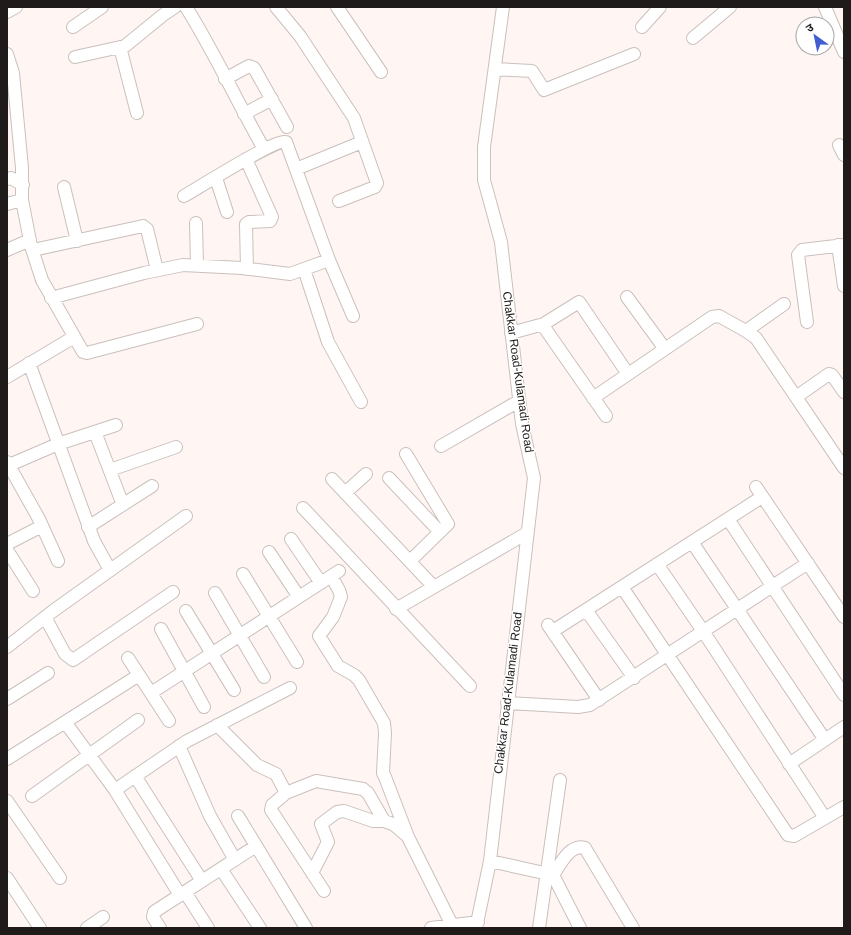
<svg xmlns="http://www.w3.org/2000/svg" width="851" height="935" font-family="Arial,'Noto Sans Devanagari',sans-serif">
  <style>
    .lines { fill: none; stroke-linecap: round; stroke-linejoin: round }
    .minor-casing { stroke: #cac0bc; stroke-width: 14 }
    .minor { stroke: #fff; stroke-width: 12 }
    .labels { text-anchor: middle; stroke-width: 3; stroke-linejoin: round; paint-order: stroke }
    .street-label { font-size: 12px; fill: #1f1b1a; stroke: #fff }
  </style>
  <rect width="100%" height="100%" fill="#fff6f3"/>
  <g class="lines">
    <g class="minor-casing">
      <path id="minor" d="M 186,7 C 215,53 237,102 264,149
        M 276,7 L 300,36 L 354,118 L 377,183 L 375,187 L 339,201
        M 337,7 L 381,72
        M 825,7 L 844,52
        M 7,12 L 16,7
        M 73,27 L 102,7
        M 642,27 L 660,7
        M 693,38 L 730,7
        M 120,47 L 137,113
        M 7,54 L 13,73 L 22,168 L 22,200 L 31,246 L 42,280 L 83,352 L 87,353 L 197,324
        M 75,57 L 125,46 L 163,15 L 175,7
        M 495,69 L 532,71 L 544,90 L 634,54
        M 225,79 L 249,66 L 254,68 L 287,127
        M 244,114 L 272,99
        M 839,145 L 844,155
        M 246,159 L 272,217 L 270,221 L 249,222 L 246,224 L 247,269
        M 296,169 L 362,142
        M 216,178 L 227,212
        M 7,179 L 11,178 L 23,185
        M 64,187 L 77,241
        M 184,196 C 198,188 277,138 286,142 L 329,260 L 353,316
        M 7,204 L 22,200
        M 196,223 L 197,265
        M 838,245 L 844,286
        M 7,250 L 30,240
        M 33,250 L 143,226 L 147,229 L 157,270
        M 304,269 L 328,342 L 361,402
        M 627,297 L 665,349
        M 51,298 L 144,273 L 183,265 L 242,268 L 290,274 L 329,260
        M 807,322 L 798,255 L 802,250 L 844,245
        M 542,325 L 579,302 L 628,374
        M 746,331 L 784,304
        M 511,333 L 540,325 L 544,327 L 606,416
        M 29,363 L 94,541 L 110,570
        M 7,377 L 74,337
        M 796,397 L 829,374 L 832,375 L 844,392
        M 593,398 L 712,317 L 719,316 L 746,331 L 756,338 L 844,468
        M 95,432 L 123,505
        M 441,446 L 519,401
        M 406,454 L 448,524 L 410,561
        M 7,462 L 39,519 L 58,561
        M 7,466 L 58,444 L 116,425
        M 110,470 L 176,447
        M 389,478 L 440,532
        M 332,479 L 434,587
        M 756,487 L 844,617
        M 345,493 L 366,474
        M 303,508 L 470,686
        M 728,519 L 844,695
        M 88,527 L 152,486
        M 291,539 L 321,583
        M 692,542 L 825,740
        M 7,544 L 42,526
        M 7,550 L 33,591
        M 269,552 L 299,597
        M 657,564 L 703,631 L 825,818
        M 243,574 L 297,662
        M 331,576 L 339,590 L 341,597 L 333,617 L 319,636 L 338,666 L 354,675 L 359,680 L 384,723 L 385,733 L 383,773 L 385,777 L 408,837 L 452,925
        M 622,587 L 788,835 L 794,836 L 844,807
        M 215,593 L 264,677
        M 396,609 L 527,533
        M 586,610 L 634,678
        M 186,611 L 234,690
        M 45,617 L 65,654 L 73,660 L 173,592
        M 548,625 L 599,700
        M 161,629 L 204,707
        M 553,631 L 762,497
        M 7,647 L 53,611 L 186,516
        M 128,658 L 169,721
        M 151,693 L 339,571
        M 7,699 L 48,673
        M 507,703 L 578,707 L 590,705 L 808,563
        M 65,722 L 115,790 L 180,895
        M 217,725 L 257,765 L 276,774 L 286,793 L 272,805 L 271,810 L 324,891
        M 179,746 L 210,816 L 235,860
        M 7,759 L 139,675
        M 789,764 L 844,727
        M 135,776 L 202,881
        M 115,790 L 187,741 L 290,688
        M 286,793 L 316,781 L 363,789 L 368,793 L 384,821
        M 32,796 L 138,720
        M 7,801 L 60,878
        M 238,816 L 306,928
        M 490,861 L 553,875 L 580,928
        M 221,869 L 260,928
        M 312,873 L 328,842 L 321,824 L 337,812 L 344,811 L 373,821 L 384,821 L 393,824 L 406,835
        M 553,875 C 560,865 570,843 585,848 L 633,928
        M 7,878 L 40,928
        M 185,892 L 208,928
        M 87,928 L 103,917
        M 160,928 L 153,917 L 154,912 L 256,846
        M 431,928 L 478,922
        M 476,928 L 490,861 L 534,478 L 522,424 L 501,242 L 484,180 L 484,147 L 503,7
        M 539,928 L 560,780"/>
    </g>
    <use href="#minor" class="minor"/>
  </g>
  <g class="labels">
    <g class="street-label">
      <text transform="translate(518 372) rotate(82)" y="4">Chakkar Road-Kulamadi Road</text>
      <text transform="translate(508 693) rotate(-83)" y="4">Chakkar Road-Kulamadi Road</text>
    </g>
  </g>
  <rect width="851" height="935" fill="none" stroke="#1f1b1a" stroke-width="16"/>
  <g transform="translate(815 36) rotate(327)"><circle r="19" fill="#ffffff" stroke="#a5a4a3"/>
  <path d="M0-3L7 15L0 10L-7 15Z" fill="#415dd0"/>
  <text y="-6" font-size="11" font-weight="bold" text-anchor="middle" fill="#1f1b1a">उ</text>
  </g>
</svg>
